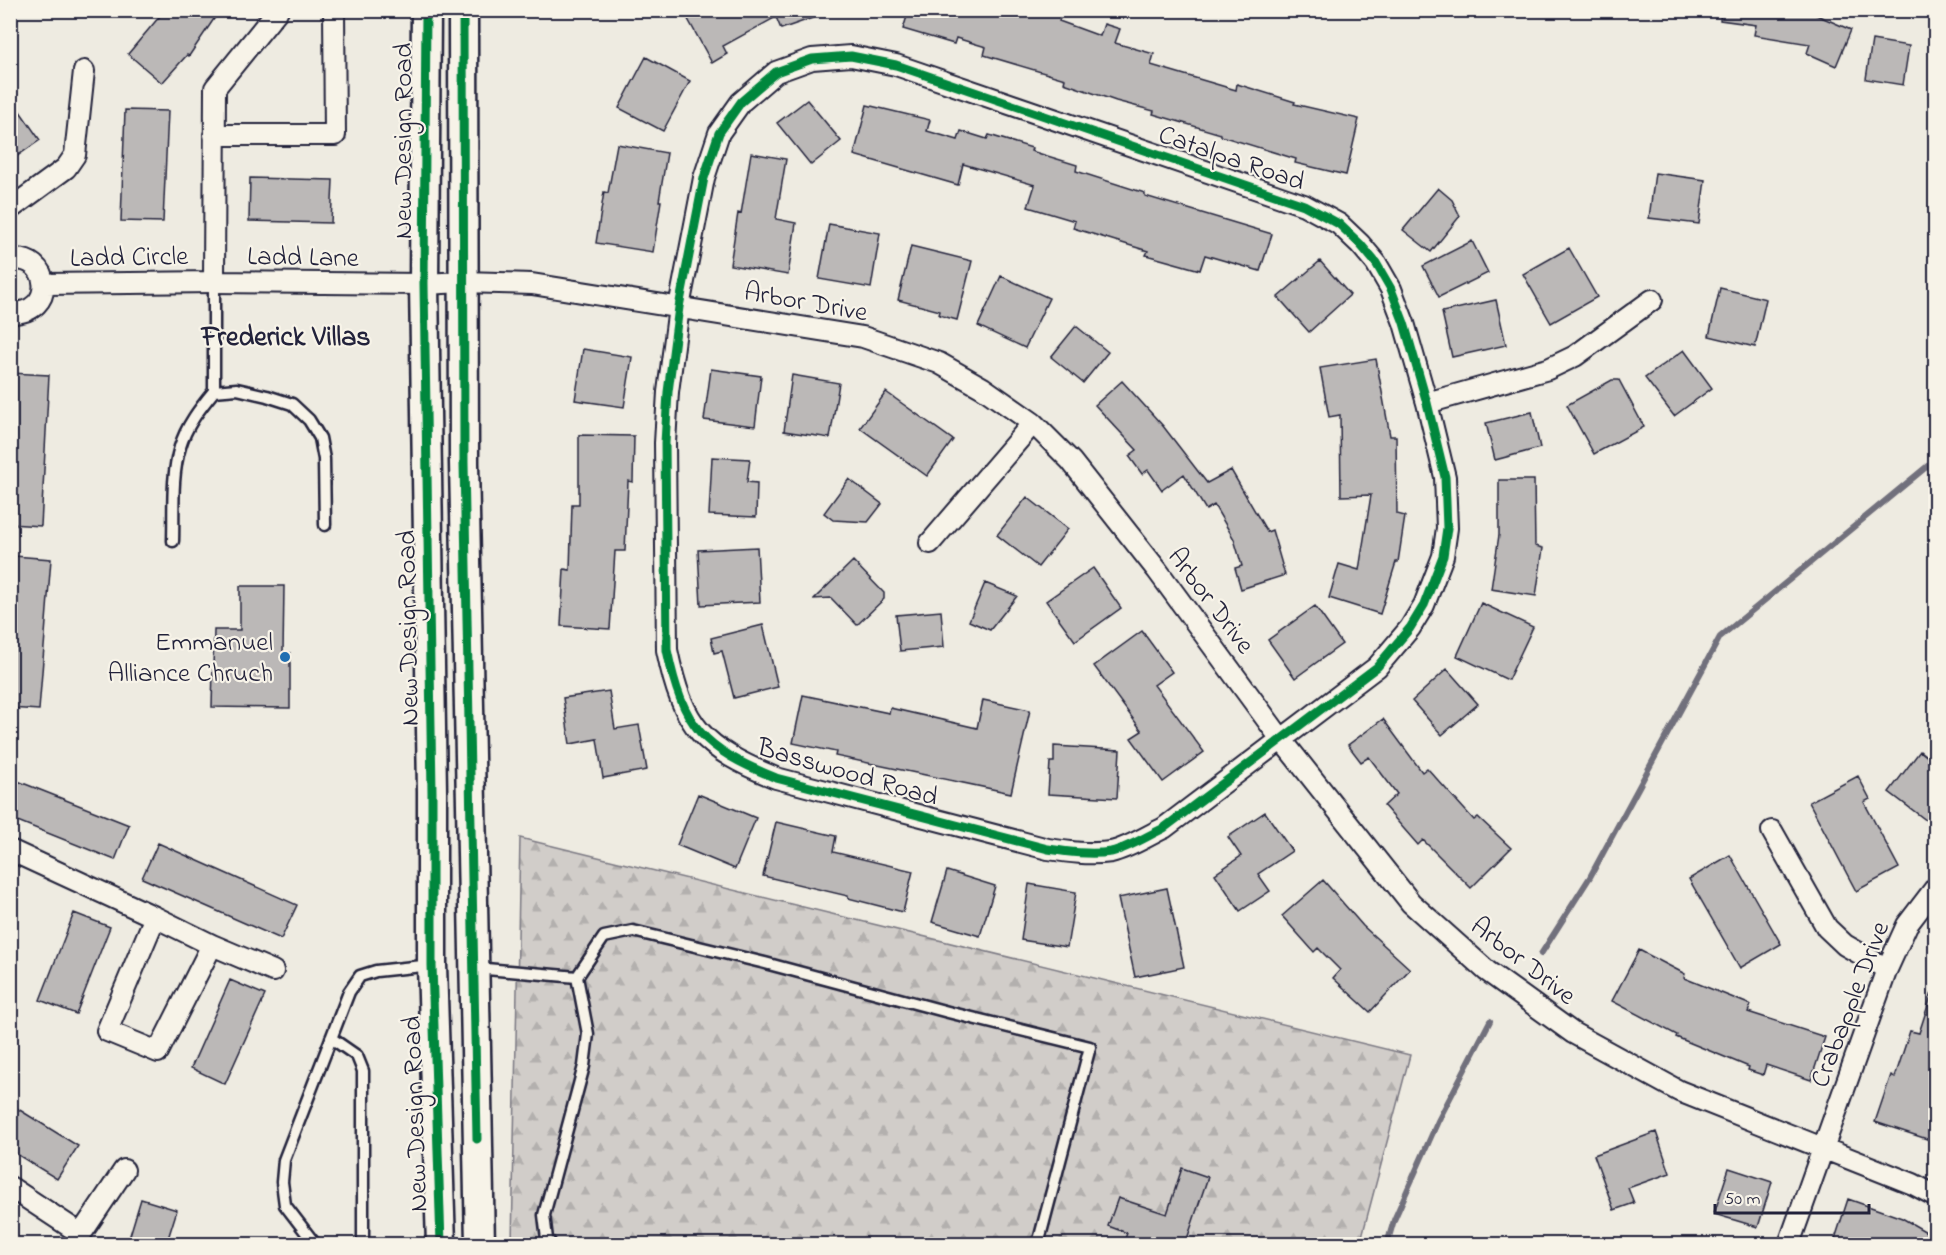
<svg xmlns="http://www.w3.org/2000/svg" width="1946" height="1255" font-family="'Indie Flower',sans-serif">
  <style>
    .forest { fill: url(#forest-firs); stroke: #7a7882; stroke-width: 1.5 }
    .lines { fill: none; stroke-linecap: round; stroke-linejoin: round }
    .stream { stroke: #716f7b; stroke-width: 6 }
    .building { fill: #bbb8b7; stroke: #22223b; stroke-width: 1.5 }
    .lane-casing { stroke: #22223b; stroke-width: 15 }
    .street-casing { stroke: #22223b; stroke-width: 24 }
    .secondary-casing { stroke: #22223b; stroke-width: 33 }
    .lane { stroke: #f7f3e8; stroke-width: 10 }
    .street { stroke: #f7f3e8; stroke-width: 20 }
    .secondary { stroke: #f7f3e8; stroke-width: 28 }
    .cycleway-casing { stroke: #f7f3e8; stroke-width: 13 }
    .cycleway { stroke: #00873e; stroke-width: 9 }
    .poi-dot { fill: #1f6fb2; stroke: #f7f3e8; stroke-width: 2 }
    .labels { text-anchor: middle; stroke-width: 4.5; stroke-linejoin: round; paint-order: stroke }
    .street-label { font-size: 27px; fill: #22223b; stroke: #f7f3e8 }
    .poi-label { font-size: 27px; fill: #22223b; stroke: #f7f3e8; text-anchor: end }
    .neighbourhood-label { font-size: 28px; font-weight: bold; fill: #22223b; stroke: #f7f3e8 }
  </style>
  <defs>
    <pattern id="forest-firs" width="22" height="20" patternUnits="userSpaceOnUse" patternTransform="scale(1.5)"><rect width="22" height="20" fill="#d1cdc9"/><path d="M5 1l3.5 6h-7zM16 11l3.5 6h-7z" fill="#b3b0ae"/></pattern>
  </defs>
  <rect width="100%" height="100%" fill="#eeebe1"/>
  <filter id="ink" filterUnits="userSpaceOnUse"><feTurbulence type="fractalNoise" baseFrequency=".0167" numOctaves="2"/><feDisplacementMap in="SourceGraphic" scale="12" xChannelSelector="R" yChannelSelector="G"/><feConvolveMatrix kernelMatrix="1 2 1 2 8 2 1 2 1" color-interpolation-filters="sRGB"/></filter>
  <g filter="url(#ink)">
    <path class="forest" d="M 520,838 L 1410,1055 L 1360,1244 L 512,1244 Z"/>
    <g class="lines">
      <path class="stream" d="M 1541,954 L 1590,877 L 1720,637 L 1936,459
        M 1387,1244 L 1394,1220 L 1438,1121 L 1490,1021"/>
    </g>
    <path class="building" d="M 165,10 L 220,10 L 189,56 L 187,55 L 162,83 L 128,54 Z
      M 683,10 L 826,10 L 827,13 L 781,29 L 776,17 L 723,46 L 727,54 L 712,63 Z
      M 909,10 L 1041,10 L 1061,16 L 1059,21 L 1100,36 L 1104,24 L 1120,29 L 1115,43 L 1154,54 L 1151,65 L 1236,90 L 1237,84 L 1295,102 L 1294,104 L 1359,119 L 1346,175 L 1295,163 L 1296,159 L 1221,136 L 1221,134 L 1153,114 L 1154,111 L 1116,101 L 1064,83 L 1065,79 L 984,55 L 986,47 L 956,38 L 954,44 L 903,29 Z
      M 1721,10 L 1805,10 L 1851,30 L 1836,66 L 1807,53 L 1810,44 L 1754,35 L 1756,25 L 1720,20 Z
      M 1872,40 L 1909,46 L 1903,85 L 1866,79 Z
      M 646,57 L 690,81 L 663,131 L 619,108 Z
      M 10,97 L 40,140 L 10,161 Z
      M 807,100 L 841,141 L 811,165 L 777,123 Z
      M 867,105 L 930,120 L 927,131 L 958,140 L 961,131 L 987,139 L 989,135 L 1032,148 L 1031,151 L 1077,165 L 1076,171 L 1145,193 L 1145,196 L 1272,234 L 1260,271 L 1205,255 L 1200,270 L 1146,255 L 1148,251 L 1073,228 L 1075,221 L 1028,207 L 1035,185 L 963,164 L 958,185 L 854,155 Z
      M 125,110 L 168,111 L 163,222 L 121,221 Z
      M 617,144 L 667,153 L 659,201 L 661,201 L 653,252 L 596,243 L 604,192 L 608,193 Z
      M 751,153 L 786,159 L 776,219 L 796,223 L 788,275 L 730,265 L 738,213 L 741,214 Z
      M 1655,173 L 1705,180 L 1699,224 L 1649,218 Z
      M 250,178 L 333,180 L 331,223 L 249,221 Z
      M 1438,188 L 1452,200 L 1460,216 L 1431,252 L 1403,230 Z
      M 829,224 L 880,233 L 871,288 L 819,279 Z
      M 1472,241 L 1488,273 L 1439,297 L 1423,266 Z
      M 911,246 L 972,261 L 957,320 L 939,315 L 940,311 L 898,300 Z
      M 1569,248 L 1597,297 L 1551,323 L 1523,274 Z
      M 1320,261 L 1350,295 L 1309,332 L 1278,297 Z
      M 1001,276 L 1049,298 L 1025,348 L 978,326 Z
      M 1720,288 L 1766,299 L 1755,347 L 1709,336 Z
      M 1496,300 L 1506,345 L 1452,357 L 1442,312 Z
      M 1076,326 L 1108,352 L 1083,383 L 1051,357 Z
      M 583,349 L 632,357 L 624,407 L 575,400 Z
      M 1684,350 L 1712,388 L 1674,416 L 1645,378 Z
      M 1376,359 L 1390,436 L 1396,436 L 1397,514 L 1405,516 L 1398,562 L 1396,562 L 1380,614 L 1329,598 L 1339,564 L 1359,570 L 1371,495 L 1341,496 L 1340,415 L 1329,417 L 1320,368 Z
      M 711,369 L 761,376 L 755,426 L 704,420 Z
      M 10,373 L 49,375 L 41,526 L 10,524 Z
      M 792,375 L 839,383 L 830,438 L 784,431 Z
      M 1612,380 L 1619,380 L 1644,427 L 1594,454 L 1567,405 Z
      M 1122,381 L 1163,426 L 1207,483 L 1231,470 L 1267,532 L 1272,530 L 1285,575 L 1241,589 L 1235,568 L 1242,566 L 1234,539 L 1214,505 L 1206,510 L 1184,474 L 1162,490 L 1148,470 L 1142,474 L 1129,456 L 1137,450 L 1095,405 Z
      M 886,392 L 953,440 L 927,476 L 860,428 Z
      M 1532,412 L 1540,448 L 1495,460 L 1486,423 Z
      M 579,435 L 634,436 L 633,482 L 628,481 L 625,551 L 615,551 L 610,629 L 561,626 L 564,569 L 570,570 L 572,504 L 579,504 Z
      M 712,457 L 750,459 L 747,482 L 757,483 L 756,517 L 709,515 Z
      M 849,479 L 882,504 L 868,522 L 833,520 L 824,513 Z
      M 1499,480 L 1534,480 L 1535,546 L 1543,548 L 1536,596 L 1491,589 L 1499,535 Z
      M 1027,497 L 1068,529 L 1038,567 L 997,535 Z
      M 757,547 L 760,602 L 701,605 L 698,550 Z
      M 14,556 L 51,559 L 39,710 L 10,708 L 10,601 Z
      M 853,561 L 884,593 L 884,599 L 857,625 L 831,598 L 814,599 Z
      M 1093,568 L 1121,608 L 1075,641 L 1046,601 Z
      M 985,583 L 1017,596 L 990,630 L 969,621 Z
      M 240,586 L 284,586 L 283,653 L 290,653 L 290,708 L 212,707 L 214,630 L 240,630 Z
      M 1481,603 L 1533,627 L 1508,680 L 1457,656 Z
      M 1315,606 L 1342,644 L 1295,678 L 1268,640 Z
      M 941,611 L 944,647 L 900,651 L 896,615 Z
      M 763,625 L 778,687 L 734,698 L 722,651 L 714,653 L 711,638 Z
      M 1142,631 L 1172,672 L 1154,685 L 1204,752 L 1163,782 L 1131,738 L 1142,731 L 1094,666 Z
      M 1447,669 L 1478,704 L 1442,735 L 1412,701 Z
      M 609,691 L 615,729 L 639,725 L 647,770 L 603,778 L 597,739 L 570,744 L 563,698 Z
      M 803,695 L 889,713 L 890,708 L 977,728 L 983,700 L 1030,710 L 1011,793 L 835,756 L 836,752 L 793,743 Z
      M 1383,719 L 1422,772 L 1427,768 L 1474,820 L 1478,817 L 1511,848 L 1471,888 L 1423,840 L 1418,845 L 1384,806 L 1397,794 L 1369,757 L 1361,762 L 1348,745 Z
      M 1054,746 L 1120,750 L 1117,798 L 1048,794 L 1050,762 L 1054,762 Z
      M 1920,751 L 1935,763 L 1935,827 L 1889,792 Z
      M 1858,776 L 1870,799 L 1864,802 L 1899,868 L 1856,891 L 1809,802 Z
      M 10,778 L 129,825 L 115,860 L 10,818 Z
      M 698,794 L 756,818 L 735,869 L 677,845 Z
      M 1265,812 L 1292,851 L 1258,874 L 1270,891 L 1240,911 L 1215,874 L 1241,856 L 1228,837 Z
      M 776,822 L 836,836 L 833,852 L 913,871 L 903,912 L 848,898 L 848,896 L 763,876 Z
      M 158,843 L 297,905 L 281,939 L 142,878 Z
      M 1730,855 L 1781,944 L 1740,968 L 1689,879 Z
      M 947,871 L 995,886 L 980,936 L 932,922 Z
      M 1323,880 L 1363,926 L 1410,969 L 1370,1012 L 1333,978 L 1340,970 L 1318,948 L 1314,952 L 1282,916 Z
      M 1029,884 L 1076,892 L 1067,947 L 1021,940 Z
      M 1167,888 L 1184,967 L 1135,977 L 1118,898 Z
      M 74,913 L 110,927 L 76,1014 L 40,1000 Z
      M 1639,950 L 1685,974 L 1684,978 L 1751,1005 L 1748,1012 L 1825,1037 L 1811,1080 L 1766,1065 L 1763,1075 L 1748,1070 L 1749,1067 L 1676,1037 L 1677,1035 L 1612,1001 Z
      M 230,980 L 265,995 L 225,1084 L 191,1068 Z
      M 1932,993 L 1935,994 L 1935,1132 L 1933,1141 L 1875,1122 L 1891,1075 L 1895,1077 L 1910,1031 L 1919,1033 Z
      M 10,1104 L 78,1146 L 57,1179 L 10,1150 Z
      M 1656,1132 L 1670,1173 L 1628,1188 L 1634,1203 L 1614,1210 L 1594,1155 Z
      M 1182,1168 L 1208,1177 L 1185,1245 L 1123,1245 L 1127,1233 L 1108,1226 L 1118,1198 L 1167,1214 Z
      M 1729,1168 L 1772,1182 L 1758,1227 L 1714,1214 Z
      M 141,1199 L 177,1210 L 166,1245 L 127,1245 Z
      M 1848,1199 L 1902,1218 L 1935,1237 L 1935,1245 L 1833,1245 Z"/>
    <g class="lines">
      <g class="lane-casing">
        <path id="lane" d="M 214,282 L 214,391
          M 173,541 C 174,511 171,476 180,447 C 186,426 200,408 214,391 L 237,389 L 267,396 L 292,404 L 309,420 L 320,438 L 324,459 L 325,525
          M 475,968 L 577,977 L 604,937 L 633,931 L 765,963 L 948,1012 L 1090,1047 L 1038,1244
          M 331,1038 L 357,1056 L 363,1071 L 363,1244
          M 315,1244 L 285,1205 L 282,1182 L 284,1160 L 349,992 L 360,976 L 376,971 L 432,965
          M 551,1244 L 547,1239 L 544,1215 L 584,1066 L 588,1034 L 577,977"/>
      </g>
      <g class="street-casing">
        <path id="street" d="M 851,56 L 896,65 L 1304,205 L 1339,224 L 1360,244 L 1376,263 L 1391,289 L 1404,323 L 1427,403 L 1445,477 L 1447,528 L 1443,556 L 1424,605 L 1410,628 L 1377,667 L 1164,828 C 1147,836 1129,848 1111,852 C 1090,855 1068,852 1048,849 L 776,778 C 703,748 683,728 667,650 L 665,443 L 668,392 L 679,307 L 704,178 L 719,133 L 741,102 L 776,72 L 812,59 Z
          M 214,135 L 335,135 L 334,10
          M 10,209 L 66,168 L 75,155 L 84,71
          M 10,260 C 50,252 59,314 10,313
          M 214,282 L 215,88 L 278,10
          M 45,284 L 214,282 L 424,284 L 463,282 L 532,284 L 863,337 L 939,363 L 983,388 L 1033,423 L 1071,461 L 1157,570 L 1281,739 L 1411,903 L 1487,971 L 1573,1033 L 1679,1091 L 1913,1184 L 1936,1196
          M 1427,403 L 1548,369 L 1575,356 L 1652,300
          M 930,543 L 1033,423
          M 1772,831 L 1827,928 L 1845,945 L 1887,969
          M 10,850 L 155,917 L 107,1031 L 158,1052 L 212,945 L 273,971
          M 155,917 L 212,945
          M 10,1187 L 81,1234 L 124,1170
          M 1789,1244 L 1887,969 L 1907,925 L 1936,887"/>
      </g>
      <g class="secondary-casing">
        <path id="secondary" d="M 426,10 L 424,284 L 432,792 L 432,965 L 441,1244
          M 463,10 L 464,463 L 480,1244"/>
      </g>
      <use href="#lane" class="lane"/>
      <use href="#street" class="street"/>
      <use href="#secondary" class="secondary"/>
      <g class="cycleway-casing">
        <path id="cycleway" d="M 426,10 L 424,284 L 432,792 L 432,965 L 441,1244
          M 463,10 L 464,463 L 477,1139
          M 851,56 L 896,65 L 1304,205 L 1339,224 L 1360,244 L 1376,263 L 1391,289 L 1404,323 L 1427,403 L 1445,477 L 1447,528 L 1443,556 L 1424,605 L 1410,628 L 1377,667 L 1164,828 C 1147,836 1129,848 1111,852 C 1090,855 1068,852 1048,849 L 776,778 C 703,748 683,728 667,650 L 665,443 L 668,392 L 679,307 L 704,178 L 719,133 L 741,102 L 776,72 L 812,59 Z"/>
      </g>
      <use href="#cycleway" class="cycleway"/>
    </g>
  </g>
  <circle class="poi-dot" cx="285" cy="657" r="6"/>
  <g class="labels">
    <g class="street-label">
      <text transform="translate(402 141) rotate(-90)" y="9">New Design Road</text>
      <text transform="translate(1232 157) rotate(19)" y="9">Catalpa Road</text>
      <text transform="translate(129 256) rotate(-1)" y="9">Ladd Circle</text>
      <text transform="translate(303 256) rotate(1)" y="9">Ladd Lane</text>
      <text transform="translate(806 301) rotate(10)" y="9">Arbor Drive</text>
      <text transform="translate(1212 600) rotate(53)" y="9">Arbor Drive</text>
      <text transform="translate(407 628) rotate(-91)" y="9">New Design Road</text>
      <text transform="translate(848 771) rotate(16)" y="9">Basswood Road</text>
      <text transform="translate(1524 960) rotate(38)" y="9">Arbor Drive</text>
      <text transform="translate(1849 1004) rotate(-69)" y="9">Crabapple Drive</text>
      <text transform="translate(414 1114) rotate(-92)" y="9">New Design Road</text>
    </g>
    <g class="poi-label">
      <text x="273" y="650">Emmanuel<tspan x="273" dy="31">Alliance Chruch</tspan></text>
    </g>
    <g class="neighbourhood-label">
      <text x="286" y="345">Frederick Villas</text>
    </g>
  </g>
  <rect width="1946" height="1255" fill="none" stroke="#f7f3e8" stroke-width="36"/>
  <rect x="18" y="18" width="1910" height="1219" fill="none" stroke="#22223b" stroke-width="2" filter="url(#ink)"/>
  <path d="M1715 1204v9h154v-9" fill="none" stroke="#22223b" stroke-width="3"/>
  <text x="1724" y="1204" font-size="18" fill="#22223b" stroke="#f7f3e8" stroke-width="4.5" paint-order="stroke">50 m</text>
</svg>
